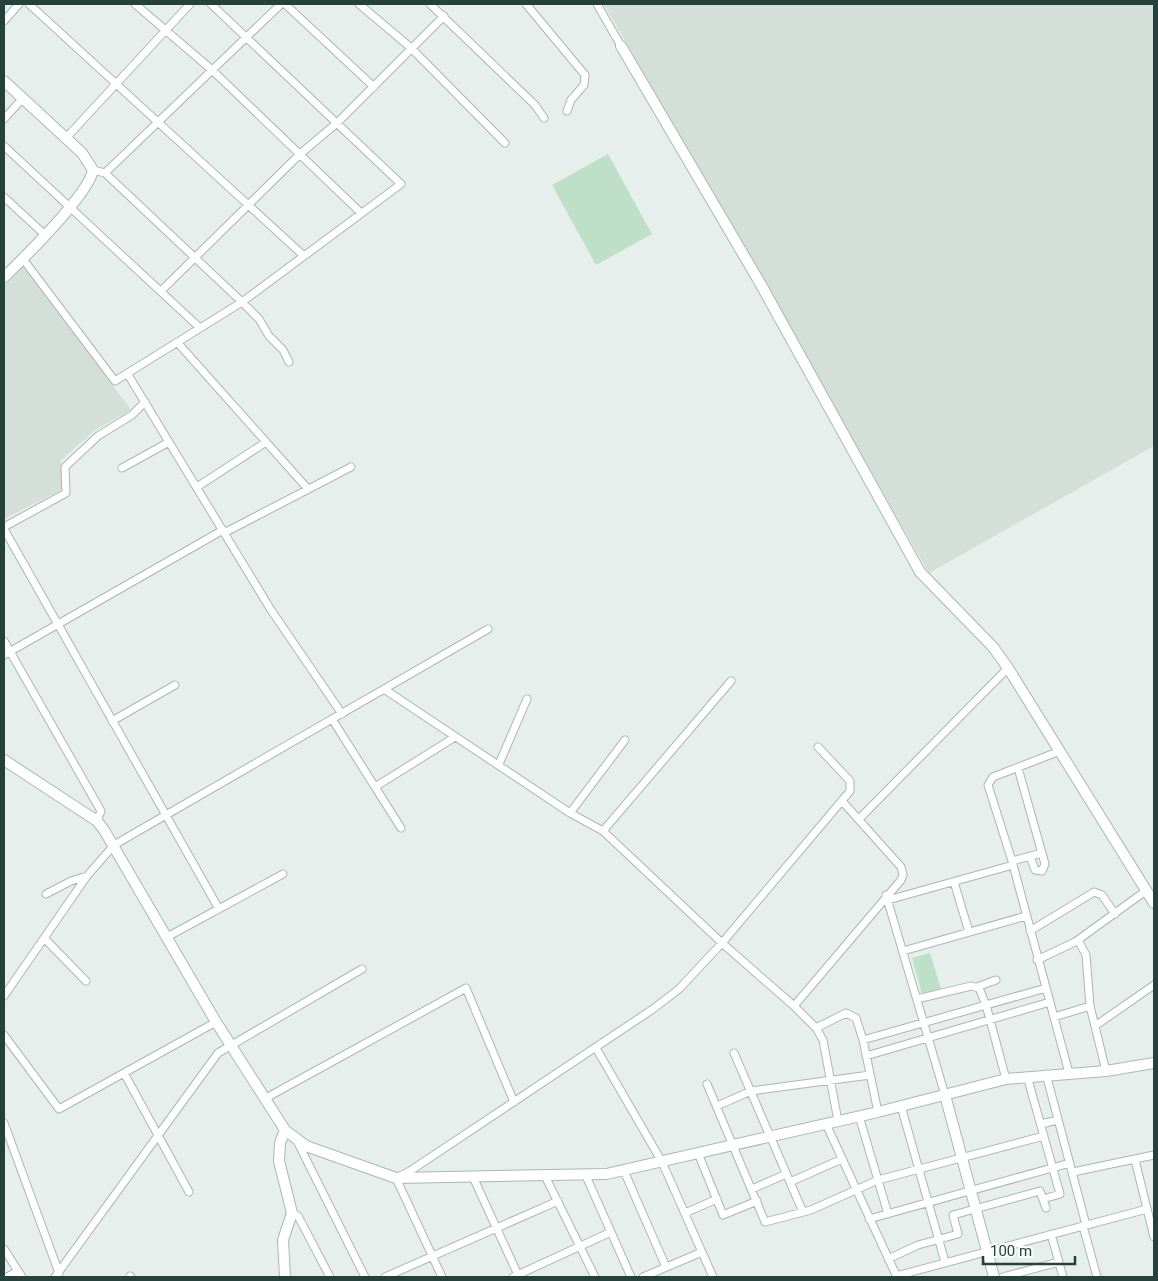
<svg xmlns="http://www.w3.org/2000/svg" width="1158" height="1281" font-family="Roboto,sans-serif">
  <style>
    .built { fill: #d4dfda }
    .green { fill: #bfe0c8 }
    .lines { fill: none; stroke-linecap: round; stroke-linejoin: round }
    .street-casing { stroke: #a8b8b2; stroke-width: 9 }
    .secondary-casing { stroke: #a4bbb3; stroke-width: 12 }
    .street { stroke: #fff; stroke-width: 7 }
    .secondary { stroke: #fff; stroke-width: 10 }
  </style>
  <rect width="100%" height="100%" fill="#e6efeb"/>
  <path class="built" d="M 604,4 L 1154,4 L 1154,446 L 929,573 Z
    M 23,264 L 131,410 L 95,430 L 61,460 L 63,489 L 4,519 L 4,284 Z"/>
  <path class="green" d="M 608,154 L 652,234 L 596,265 L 552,185 Z
    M 930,953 L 941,989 L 922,994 L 912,958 Z"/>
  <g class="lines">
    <g class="street-casing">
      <path id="street" d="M 29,4 L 304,256
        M 135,4 L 212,70 L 361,213
        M 285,4 L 374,87
        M 359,4 L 410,47 L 505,143
        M 430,4 L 535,105 L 544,118
        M 526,4 L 585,75 L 584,85 L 571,100 L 567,111
        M 597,4 L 621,46
        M 4,21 L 19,4
        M 4,119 L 23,98
        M 66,138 L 190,4
        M 4,146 L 200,328
        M 93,170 L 105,173 L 242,302 L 259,319 L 269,336 L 283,350 L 289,362
        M 105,173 L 281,4
        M 4,197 L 45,235
        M 23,259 L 115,381 L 242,302 L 401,184 L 211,4
        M 161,291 L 299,155 L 338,122 L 444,16
        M 177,342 L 308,489
        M 127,373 L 271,610 L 342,714
        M 122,468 L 169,442
        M 197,487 L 266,442
        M 4,527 L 66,493 L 65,467 L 98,436 L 132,415 L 145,402
        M 4,529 L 219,909
        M 224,533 L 351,467
        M 4,641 L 101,811 L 97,821
        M 4,655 L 223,530
        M 384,689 L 570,813 L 603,831 L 722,943 L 794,1006 L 816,1028 L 823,1040 L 838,1121
        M 332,719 L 401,828
        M 112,721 L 175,685
        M 1060,751 L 993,777 L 988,785 L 1012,861 L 1069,1073
        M 499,764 L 527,699
        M 1018,768 L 1045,864 L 1042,871 L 1035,870 L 1030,856
        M 375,787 L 455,737
        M 570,813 L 625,740
        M 859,819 L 1008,668
        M 603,831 L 731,681
        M 1012,861 L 1042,853
        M 954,882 L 969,932
        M 46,894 L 71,881 L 87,876
        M 886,895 L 945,1095
        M 888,900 L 1013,865
        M 1030,931 L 1094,892 L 1102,895 L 1115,914
        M 167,937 L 283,874
        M 44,938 L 86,981
        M 1078,940 L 1086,955 L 1090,1006 L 1106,1071
        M 903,951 L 1026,916
        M 1037,960 L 1075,942 L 1147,890
        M 977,987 L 996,980
        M 4,996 L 87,876 L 114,845 L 488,629
        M 917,999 L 971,986 L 979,988 L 986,1005 L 1006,1079
        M 794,1006 L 901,880 L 903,875 L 901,867 L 842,801
        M 1054,1017 L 1090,1006
        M 1095,1026 L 1154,985
        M 816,1028 L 846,1013 L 856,1018 L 863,1040 L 878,1112
        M 4,1035 L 59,1109 L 216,1022
        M 863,1040 L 1046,988
        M 596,1048 L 662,1162 L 713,1277
        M 734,1053 L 803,1212
        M 866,1056 L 1050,1002
        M 124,1073 L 189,1192
        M 1046,1074 L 1086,1225
        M 1027,1076 L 1060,1194 L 1043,1199
        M 707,1084 L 765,1222 L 811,1210 L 878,1180 L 1044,1136
        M 266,1098 L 466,988 L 514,1102
        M 717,1106 L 751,1091 L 870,1075
        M 901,1106 L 945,1262
        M 859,1116 L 888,1214
        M 4,1123 L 59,1273
        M 826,1124 L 897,1277
        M 1041,1124 L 1058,1120
        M 297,1141 L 365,1277
        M 698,1153 L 723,1215 L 757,1201
        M 1135,1160 L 1154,1237
        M 624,1171 L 666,1267
        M 1073,1172 L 1154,1155
        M 545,1176 L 595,1277
        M 586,1176 L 631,1277
        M 473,1177 L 519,1277
        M 790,1182 L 842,1159
        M 752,1189 L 786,1174
        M 292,1213 L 298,1216 L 330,1277
        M 685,1213 L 717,1199
        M 869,1219 L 1070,1163
        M 1083,1226 L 1097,1277
        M 1051,1234 L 1063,1277
        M 4,1249 L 22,1277
        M 888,1259 L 918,1245 L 958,1234 L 953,1215 L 1040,1191 L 1046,1208
        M 130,1276 L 131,1277
        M 896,1276 L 1147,1209
        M 7,1277 L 18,1271
        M 55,1277 L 218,1053 L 362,969
        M 385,1277 L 558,1201
        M 442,1277 L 396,1178 L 410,1171 L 653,1009 L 679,989 L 722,943 L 850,791 L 850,781 L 818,747
        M 513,1277 L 611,1232
        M 643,1277 L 702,1252
        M 1003,1277 L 1059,1262"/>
    </g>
    <g class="secondary-casing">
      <path id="secondary" d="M 621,46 L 760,283 L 920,572 L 993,647 L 1008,668 L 1154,903
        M 4,81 L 82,153 L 93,170 C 89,194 24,258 4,277
        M 4,760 L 97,821 L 104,830 L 216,1022 L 285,1130 L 306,1146 L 396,1178 L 606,1174 L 878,1112 L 1006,1079 L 1106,1071 L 1154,1063
        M 945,1095 L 994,1277
        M 285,1277 L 283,1240 L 292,1213 L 279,1161 L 280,1143 L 285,1130"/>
    </g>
    <use href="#street" class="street"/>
    <use href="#secondary" class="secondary"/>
  </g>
  <rect width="1158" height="1281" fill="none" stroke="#24423a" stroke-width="10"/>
  <path d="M983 1256v8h92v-8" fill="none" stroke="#24423a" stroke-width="2.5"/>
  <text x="990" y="1256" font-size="15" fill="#24423a" stroke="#f7fbf9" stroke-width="4" paint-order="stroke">100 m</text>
</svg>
